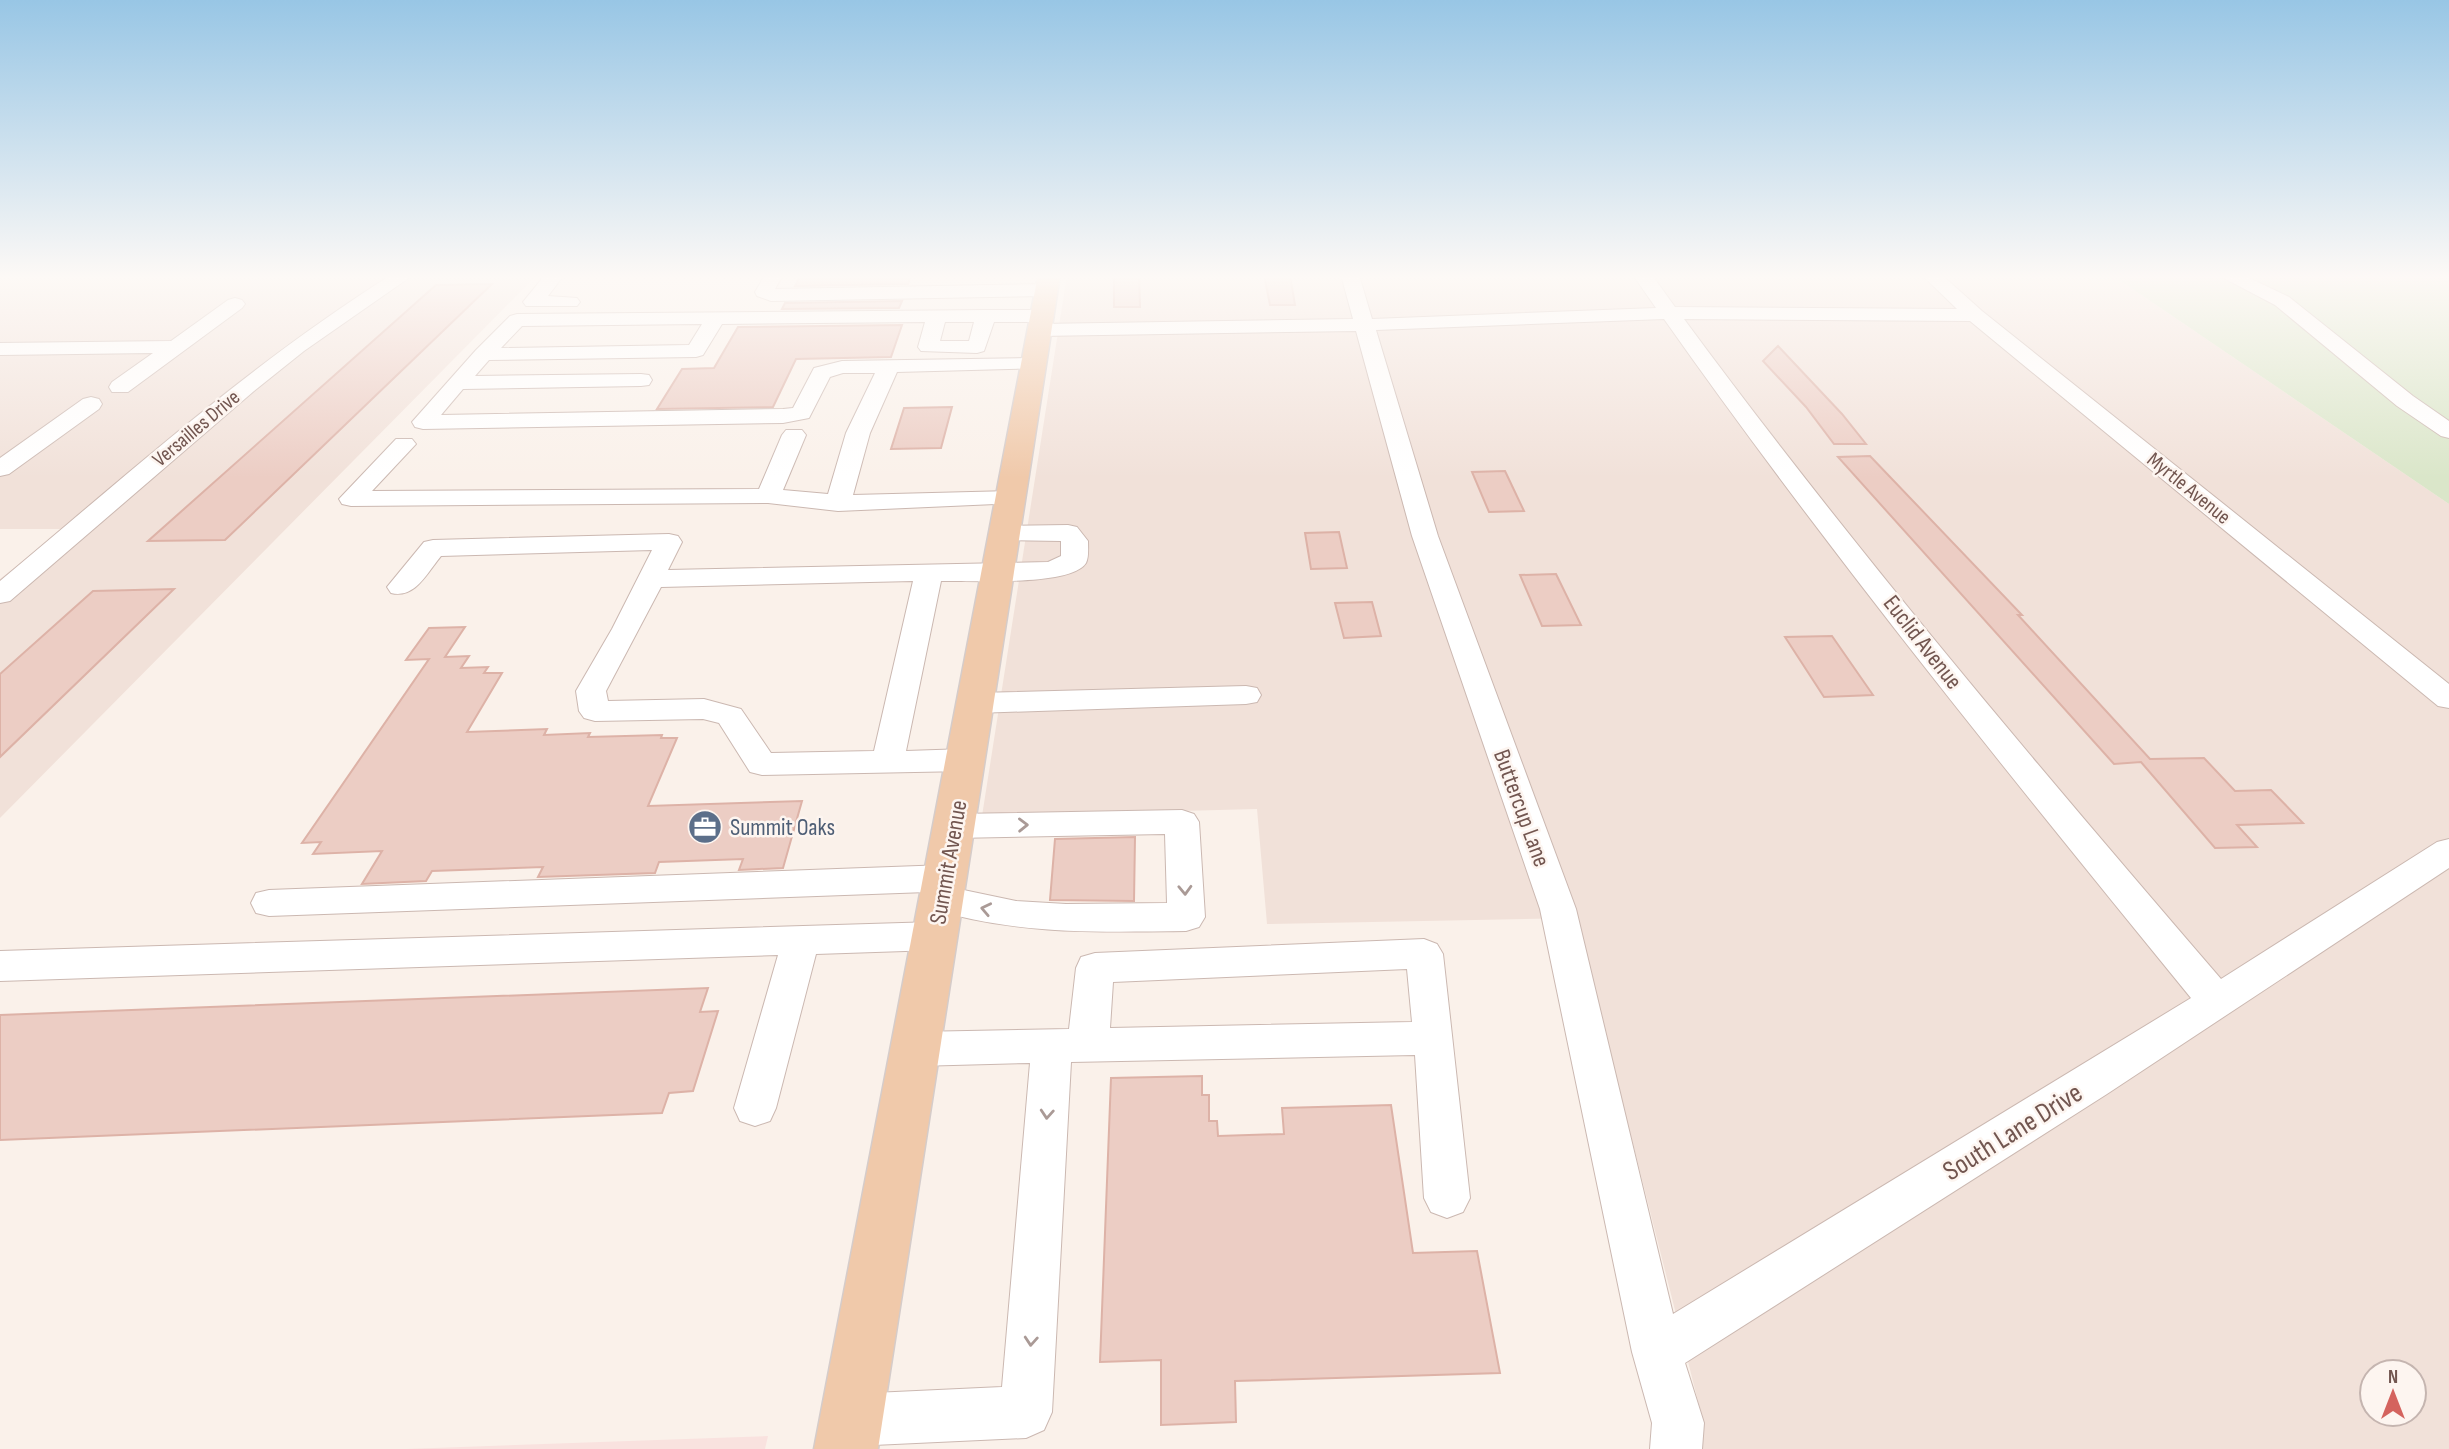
<svg xmlns="http://www.w3.org/2000/svg" width="2449" height="1449" font-family="'Sofia Sans Condensed',sans-serif">
  <style>
    .residential { fill: #f1e1d9; fill-rule: evenodd }
    .commercial { fill: #f9e2df }
    .green { fill: #dae6c9 }
    .building { fill: #eccdc4; stroke: #ddb2a7; stroke-width: 2 }
    .lines { fill: none; stroke-linecap: round; stroke-linejoin: round }
    .minor-casing { stroke: #cbb8b1; stroke-width: 2 }
    .major-casing { stroke: #d5ccca; stroke-width: 3 }
    .minor { fill: #fff; fill-rule: evenodd }
    .major { fill: #f0c9aa; fill-rule: evenodd }
    .oneway { stroke: #aa9a96 }
    .labels { text-anchor: middle; stroke-width: 5; stroke-linejoin: round; paint-order: stroke }
    .far-street-label { font-size: 21px; fill: #725650; stroke: #fdf5f0 }
    .street-label { font-size: 24px; fill: #725650; stroke: #fdf5f0 }
    .service-label { font-size: 24px; fill: #4e5e75; stroke: #fdf5f0; text-anchor: start }
    .near-street-label { font-size: 28px; fill: #725650; stroke: #fdf5f0 }
  </style>
  <rect width="100%" height="100%" fill="#faf1ea"/>
  <path class="residential" d="M 4,275 L 537,275 L 0,818 L 0,579 L 63,529 L 0,529 L 0,278 Z
    M 1067,275 L 2112,275 L 2449,504 L 2449,1449 L 1702,1449 L 1704,1425 L 1576,918 L 1267,924 L 1257,809 L 982,816 ZM 2372,1372 L 2414,1372 L 2414,1414 L 2372,1414 Z"/>
  <path class="commercial" d="M 768,1436 L 765,1449 L 406,1449 Z"/>
  <path class="green" d="M 2112,275 L 2449,275 L 2449,504 Z"/>
  <path class="building" d="M 801,275 L 911,275 L 908,284 L 795,286 Z
    M 1114,275 L 1139,275 L 1140,307 L 1114,307 Z
    M 1264,275 L 1290,275 L 1295,305 L 1270,305 Z
    M 492,284 L 225,540 L 148,541 L 436,285 Z
    M 902,301 L 899,308 L 782,309 L 785,303 Z
    M 902,325 L 891,357 L 796,359 L 773,407 L 657,409 L 682,369 L 714,368 L 738,327 Z
    M 1778,346 L 1842,414 L 1866,444 L 1834,444 L 1806,407 L 1763,361 Z
    M 952,407 L 941,448 L 891,449 L 904,408 Z
    M 1870,456 L 2022,615 L 2018,615 L 2150,759 L 2204,758 L 2235,791 L 2271,790 L 2303,823 L 2237,825 L 2257,847 L 2215,848 L 2141,762 L 2114,764 L 1838,457 Z
    M 1505,471 L 1524,511 L 1489,512 L 1472,472 Z
    M 1339,532 L 1347,568 L 1311,569 L 1305,533 Z
    M 1556,574 L 1581,625 L 1542,626 L 1520,575 Z
    M 174,589 L 0,757 L 0,674 L 93,591 Z
    M 1372,602 L 1381,636 L 1344,638 L 1335,603 Z
    M 465,627 L 445,657 L 469,656 L 461,668 L 488,667 L 484,673 L 502,673 L 467,732 L 547,729 L 544,735 L 590,733 L 588,737 L 662,735 L 661,738 L 677,738 L 648,806 L 802,801 L 783,868 L 739,870 L 743,859 L 659,862 L 655,873 L 538,877 L 543,867 L 432,871 L 426,881 L 362,884 L 382,851 L 313,854 L 321,842 L 302,843 L 429,659 L 406,660 L 429,628 Z
    M 1832,636 L 1873,695 L 1824,697 L 1785,637 Z
    M 1135,837 L 1134,901 L 1050,900 L 1055,839 Z
    M 708,988 L 700,1012 L 718,1011 L 693,1091 L 669,1093 L 662,1113 L 0,1140 L 0,1015 Z
    M 1202,1076 L 1202,1095 L 1209,1095 L 1209,1121 L 1217,1121 L 1218,1136 L 1284,1134 L 1282,1108 L 1391,1105 L 1413,1253 L 1477,1251 L 1500,1373 L 1235,1381 L 1236,1422 L 1161,1425 L 1161,1360 L 1100,1362 L 1111,1078 Z"/>
  <g class="lines">
    <g class="minor-casing">
      <path id="minor" d="M 391,275 L 413,275 L 304,351 L 254,391 L 10,601 L 0,603 L 0,581 C 127,475 250,364 391,275 Z
        M 545,275 L 564,275 L 548,296 L 577,298 L 580,302 L 577,306 L 526,306 L 523,302 Z
        M 765,275 L 783,275 L 775,289 L 1047,284 L 1056,290 L 1047,296 L 771,301 L 757,296 L 755,292 Z
        M 1341,275 L 1359,275 L 1372,319 L 1656,308 L 1633,275 L 1652,275 L 1675,307 L 1957,309 L 1922,275 L 1942,275 L 1982,311 L 2449,684 L 2449,708 L 2438,706 L 1970,321 L 1684,319 C 1852,547 2036,764 2221,979 L 2437,842 L 2449,839 L 2449,868 L 2107,1094 L 1685,1363 L 1704,1423 L 1702,1449 L 1650,1449 L 1652,1423 L 1632,1352 L 1540,909 L 1412,536 L 1356,331 L 1040,336 L 1033,334 L 1030,330 L 1033,326 L 1040,324 L 1353,319 ZM 1664,319 C 1829,553 2010,776 2191,998 L 1673,1314 L 1576,909 L 1438,536 L 1376,330 Z
        M 2218,275 L 2243,275 L 2289,297 L 2413,396 L 2449,421 L 2449,438 L 2441,436 L 2397,406 L 2275,305 Z
        M 235,298 L 242,300 L 245,304 L 242,308 L 128,392 L 112,392 L 109,387 L 112,382 L 153,353 L 0,355 L 0,343 L 171,341 L 228,300 Z
        M 986,310 L 1042,310 L 1052,316 L 1042,322 L 994,322 L 984,351 L 977,353 L 921,351 L 918,347 L 925,322 L 722,324 L 703,355 L 696,357 L 489,360 L 475,376 L 641,374 L 649,375 L 652,380 L 649,385 L 641,386 L 463,389 L 441,415 L 783,409 L 793,408 L 814,368 L 842,361 L 1034,358 L 1041,360 L 1045,364 L 1041,368 L 897,372 L 870,433 L 853,495 L 1011,491 L 1020,493 L 1023,498 L 1020,503 L 838,511 L 768,503 L 351,506 L 342,504 L 339,499 L 396,439 L 412,439 L 416,444 L 372,491 L 759,489 L 782,435 L 786,430 L 802,430 L 806,435 L 783,490 L 828,494 L 846,433 L 875,373 L 843,373 L 830,377 L 809,418 L 783,423 L 423,429 L 415,427 L 412,422 L 476,350 L 510,316 L 517,314 ZM 945,322 L 974,322 L 969,341 L 940,341 ZM 702,324 L 689,345 L 501,348 L 522,326 Z
        M 91,397 L 99,399 L 102,404 L 99,409 L 9,474 L 0,476 L 0,458 L 83,399 Z
        M 1068,525 L 1077,527 L 1088,541 C 1088,548 1089,557 1086,563 C 1071,587 969,580 941,581 L 906,751 L 966,749 L 978,753 L 982,760 L 978,767 L 966,771 L 762,775 L 750,772 L 719,723 L 703,719 L 595,721 L 584,718 L 579,711 L 576,691 L 612,629 L 652,550 L 441,556 C 427,573 415,599 391,593 L 387,587 L 424,542 L 433,540 L 669,534 L 678,536 L 682,542 L 668,570 L 1048,562 L 1061,556 L 1061,541 L 996,540 L 992,534 L 996,528 L 1005,526 ZM 913,581 L 874,751 L 771,753 L 741,709 L 704,699 L 608,701 L 606,691 L 661,587 Z
        M 1246,686 L 1257,688 L 1261,695 L 1257,702 L 1246,704 L 976,713 L 965,710 L 961,703 L 965,696 L 976,693 Z
        M 1182,810 L 1194,814 L 1199,822 L 1205,917 L 1199,927 L 1186,931 C 1095,932 1017,935 928,908 L 923,899 L 927,892 L 269,916 L 256,913 L 251,903 L 256,893 L 269,890 L 946,865 L 959,869 L 964,878 L 959,887 L 954,888 L 1016,901 L 1066,904 L 1167,903 L 1165,834 L 955,838 L 943,834 L 938,826 L 943,818 L 955,814 Z
        M 935,922 L 948,926 L 954,936 L 948,946 L 935,950 L 816,954 L 776,1108 L 770,1121 L 755,1126 L 740,1121 L 734,1108 L 778,955 L 0,981 L 0,951 Z
        M 1424,939 L 1437,944 L 1443,954 L 1470,1198 L 1463,1212 L 1447,1218 L 1431,1212 L 1424,1198 L 1415,1055 L 1071,1062 L 1052,1412 L 1044,1430 L 1026,1438 L 852,1446 L 834,1438 L 826,1420 L 834,1402 L 852,1394 L 1002,1387 L 1030,1063 L 916,1066 L 902,1061 L 896,1049 L 902,1037 L 916,1032 L 1069,1029 L 1076,968 L 1081,957 L 1095,953 ZM 1407,969 L 1412,1022 L 1110,1028 L 1113,982 Z"/>
    </g>
    <g class="major-casing">
      <path id="major" d="M 1038,275 L 1060,275 L 878,1449 L 814,1449 Z"/>
    </g>
    <use href="#minor" class="minor"/>
    <use href="#major" class="major"/>
  </g>
  <defs><path id="oneway-chevron" d="M-2-3.5L2.5 0L-2 3.5" fill="none" stroke-width="1.6" stroke-linecap="round" stroke-linejoin="round" transform="scale(1.75)"/></defs>
  <g class="oneway">
    <use href="#oneway-chevron" transform="translate(1023 825) rotate(-1)"/>
    <use href="#oneway-chevron" transform="translate(1185 890) rotate(88)"/>
    <use href="#oneway-chevron" transform="translate(986 909) rotate(-168)"/>
    <use href="#oneway-chevron" transform="translate(1047 1114) rotate(94)"/>
    <use href="#oneway-chevron" transform="translate(1031 1341) rotate(94)"/>
  </g>
  <linearGradient id="sky" x2="0" y2="1"><stop stop-color="#98c6e5"/><stop offset="0.58" stop-color="#fdf9f6"/><stop offset="1" stop-color="#fdf9f6" stop-opacity="0"/></linearGradient>
  <rect width="2449" height="478" fill="url(#sky)"/>
  <defs>
    <g id="office-disc" transform="scale(1.75)"><circle r="9.5" fill="#5c6f8a" stroke="#fdf5f0"/><path d="M-6-3h4V-5.5h4V-3h4V5H-6ZM-1-4.5V-3h2v-1.5ZM-6 0V1H6V0Z" fill="#fff"/></g>
  </defs>
  <g fill-rule="evenodd">
    <use href="#office-disc" x="705" y="827"/>
  </g>
  <g class="labels">
    <g class="far-street-label">
      <text transform="translate(196 428) rotate(-40)" y="7">Versailles Drive</text>
      <text transform="translate(2189 488) rotate(39)" y="7">Myrtle Avenue</text>
    </g>
    <g class="street-label">
      <text transform="translate(1923 642) rotate(52)" y="8">Euclid Avenue</text>
      <text transform="translate(1522 808) rotate(70)" y="8">Buttercup Lane</text>
      <text transform="translate(948 862) rotate(-80)" y="8">Summit Avenue</text>
    </g>
    <g class="service-label">
      <text x="730" y="835">Summit Oaks</text>
    </g>
    <g class="near-street-label">
      <text transform="translate(2012 1131) rotate(-32)" y="10">South Lane Drive</text>
    </g>
  </g>
  <g transform="translate(2393 1393)"><circle r="33" fill="#fdf5f0" stroke="#c5b5b0" stroke-width="2"/>
  <path d="M0-5L12 26L0 18L-12 26Z" fill="#d4635e"/>
  <text y="-10" font-size="19" font-weight="bold" text-anchor="middle" fill="#725650">N</text>
  </g>
</svg>
